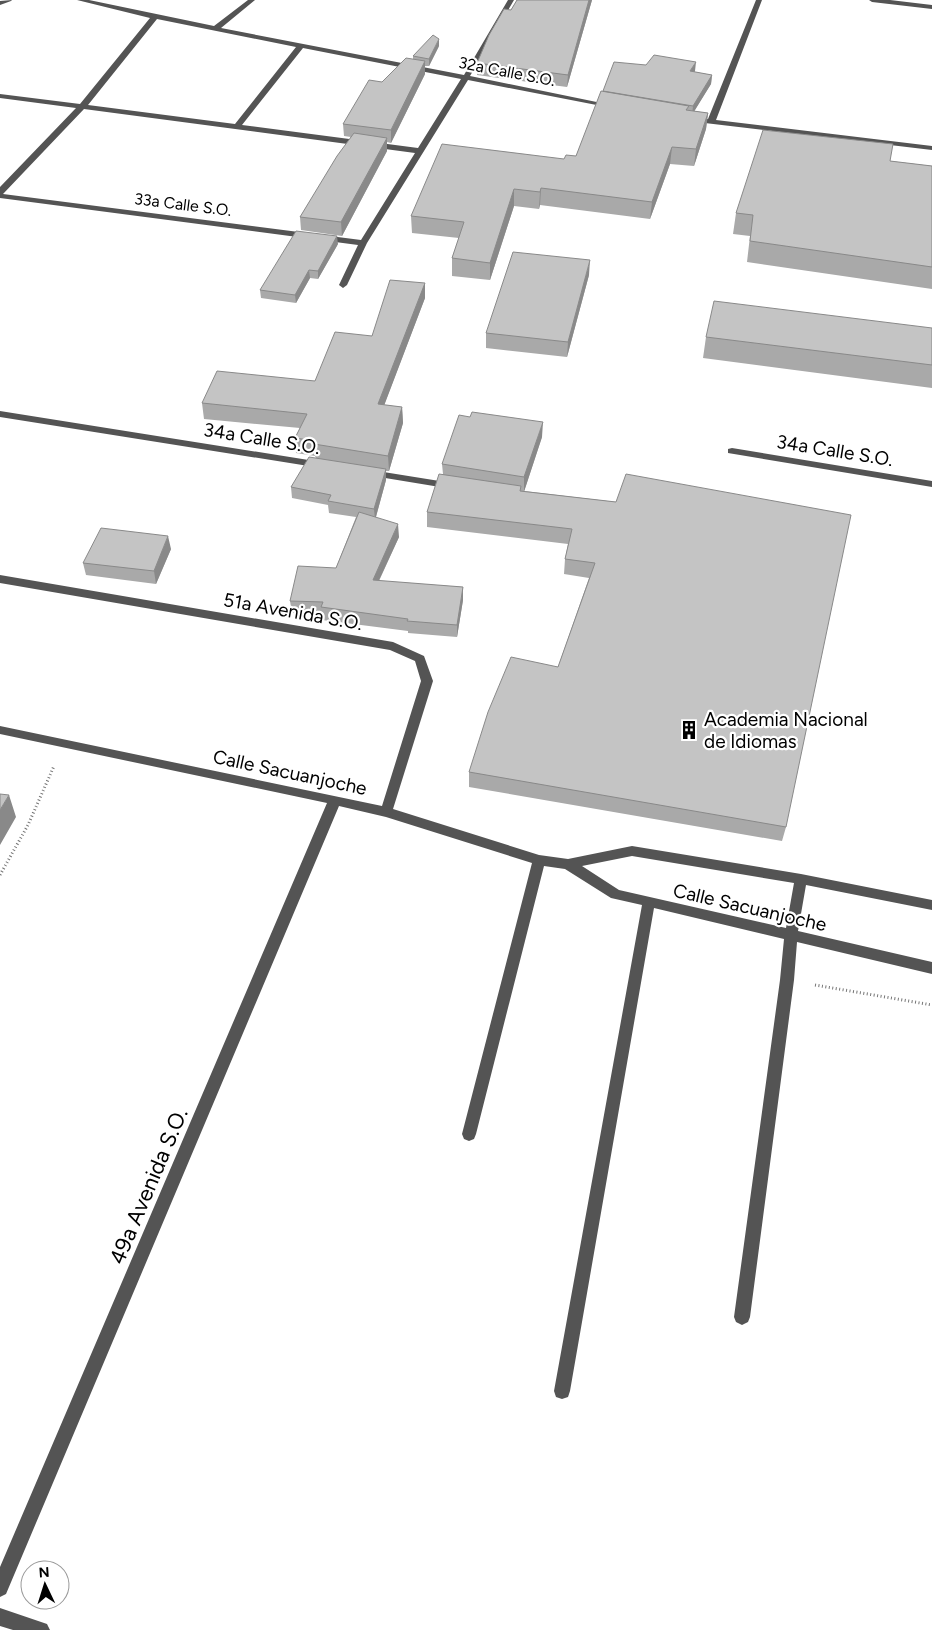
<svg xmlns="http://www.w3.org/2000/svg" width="932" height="1630" font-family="Figtree,sans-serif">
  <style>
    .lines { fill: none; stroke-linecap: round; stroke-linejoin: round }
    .path { stroke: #767676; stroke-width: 3; stroke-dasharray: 1 2.5; stroke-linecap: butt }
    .minor { fill: #545454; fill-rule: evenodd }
    .wall { fill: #a9a9a9 }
    .shaded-wall { fill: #898989 }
    .building { fill: #c4c4c4; stroke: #898989 }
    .labels { text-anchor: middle; stroke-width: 4.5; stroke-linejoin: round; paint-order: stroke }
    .far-street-label { font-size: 16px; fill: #000; stroke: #fff }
    .street-label { font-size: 19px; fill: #000; stroke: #fff }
    .poi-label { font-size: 19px; fill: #000; stroke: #fff; text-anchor: start }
    .near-street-label { font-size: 22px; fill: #000; stroke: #fff }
  </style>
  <rect width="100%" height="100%" fill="#fff"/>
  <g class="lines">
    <path class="path" d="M 0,875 L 28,825 L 54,766
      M 815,985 L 932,1005"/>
    <path class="minor" d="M 12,0 L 11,1 L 0,5 L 0,1 Z
      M 77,0 L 89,0 L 214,26 L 248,0 L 255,0 L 221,28 L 464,75 L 508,0 L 514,0 L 470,76 L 616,106 L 612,108 L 468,80 L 367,243 L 347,285 L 343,288 L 339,285 L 358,245 L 0,198 L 0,187 L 76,108 L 0,98 L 0,94 L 80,104 L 150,18 ZM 157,19 L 296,47 L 235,124 L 88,105 ZM 303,48 L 461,79 L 418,148 L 242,125 ZM 84,109 L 415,153 L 361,240 L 3,194 Z
      M 756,0 L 762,0 L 716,120 L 932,146 L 932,150 L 688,121 L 688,117 L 691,117 L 708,119 Z
      M 869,0 L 890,0 L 932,5 L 932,9 L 872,2 Z
      M 0,411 L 321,462 L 326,465 L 321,468 L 0,417 Z
      M 732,448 L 932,481 L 932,487 L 728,453 L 728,449 Z
      M 371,470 L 452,483 L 457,486 L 452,489 L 367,475 L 367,471 Z
      M 0,575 L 393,642 L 424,656 L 433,681 L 393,809 L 539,855 L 568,859 L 632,846 L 801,874 L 932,900 L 932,910 L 806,885 L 798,931 L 932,962 L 932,974 L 797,942 L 794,980 L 750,1317 L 748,1322 L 742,1325 L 736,1322 L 734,1317 L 780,980 L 784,939 L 654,908 L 570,1391 L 568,1397 L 562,1399 L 556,1397 L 554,1391 L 642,905 L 611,898 L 565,869 L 544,866 L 476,1134 L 474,1139 L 469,1141 L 464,1139 L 462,1134 L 532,863 L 386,817 L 339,806 L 6,1594 L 0,1597 L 0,1567 L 327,803 L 0,734 L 0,726 L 382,806 L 421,681 L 415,661 L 390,650 L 0,583 ZM 632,856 L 794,883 L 786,928 L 619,890 L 582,866 Z
      M 0,1608 L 47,1624 L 50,1630 L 13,1630 L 0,1626 Z"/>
  </g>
  <path class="wall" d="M 517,0 L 592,0 L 567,87 L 477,75 L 477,63 Z
    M 439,46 L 429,66 L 425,66 L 425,74 L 391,143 L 387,142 L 387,151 L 342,236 L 301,230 L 300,217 L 351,137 L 344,136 L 343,124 L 382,82 L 413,59 L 413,56 Z
    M 695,71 L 695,72 L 712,75 L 711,84 L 694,111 L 708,113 L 706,129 L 694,166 L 670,164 L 650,219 L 540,205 L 539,209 L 514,206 L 490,280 L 452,276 L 452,258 L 459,238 L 412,233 L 411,216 L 564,159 L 576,156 L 603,91 Z
    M 890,161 L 932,166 L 932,289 L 747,262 L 750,236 L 733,234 L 736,213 Z
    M 338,244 L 318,279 L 310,278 L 296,303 L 261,298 L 260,290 Z
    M 589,275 L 567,357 L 486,348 L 486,333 Z
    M 425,283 L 425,298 L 384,405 L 402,407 L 403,423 L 389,471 L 386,471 L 386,480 L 376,517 L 399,537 L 379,581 L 463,587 L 463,600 L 457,637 L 408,633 L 408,631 L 322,620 L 322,615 L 292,613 L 290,601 L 336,568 L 356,517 L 329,513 L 328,505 L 292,498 L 291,487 L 316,458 L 315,456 L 296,453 L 295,438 L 300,428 L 204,419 L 202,403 L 315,381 L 372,336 Z
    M 932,328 L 932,388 L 703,358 L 706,337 Z
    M 542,437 L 524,491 L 616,502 L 786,827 L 782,841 L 469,787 L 469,772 L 558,667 L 589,578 L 564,574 L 565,559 L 568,544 L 427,527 L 427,512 L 443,474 L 442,464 Z
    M 171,549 L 156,584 L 86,575 L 83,563 Z"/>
  <path class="shaded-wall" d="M 589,0 L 592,0 L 567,87 L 568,75 Z
    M 439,39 L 439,46 L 429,66 L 429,59 Z
    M 425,61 L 425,74 L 391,143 L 391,130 Z
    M 696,62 L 695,71 L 689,80 L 690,71 Z
    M 712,75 L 711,84 L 692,115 L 693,106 Z
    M 708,113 L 706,129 L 694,166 L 696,149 Z
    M 387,138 L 387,151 L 342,236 L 341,222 Z
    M 672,147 L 670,164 L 650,219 L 652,202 Z
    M 541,188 L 540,205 L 539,209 L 540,192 Z
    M 514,189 L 514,206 L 490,280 L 490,263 Z
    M 337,236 L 338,244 L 318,279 L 318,271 Z
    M 590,260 L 589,275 L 567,357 L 568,342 Z
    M 309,270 L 310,278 L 296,303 L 295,295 Z
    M 425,283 L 425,298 L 379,419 L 378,404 Z
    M 402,407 L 403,423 L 389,471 L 388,456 Z
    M 543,422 L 542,437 L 524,492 L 524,477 Z
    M 386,469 L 386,480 L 375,520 L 374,509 Z
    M 398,524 L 399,537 L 373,593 L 373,580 Z
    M 168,536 L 171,549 L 156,584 L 154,571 Z
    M 463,587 L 463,600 L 457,637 L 457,625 Z
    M 9,795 L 16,817 L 0,845 L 0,810 Z"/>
  <path class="building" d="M 517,0 L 589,0 L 568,75 L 477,63 L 489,35 L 504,9 L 511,10 Z
    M 433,35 L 439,39 L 429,59 L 413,56 Z
    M 654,55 L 696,62 L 690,71 L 712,75 L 693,106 L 603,91 L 614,62 L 646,65 Z
    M 406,58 L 425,61 L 391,130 L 343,124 L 369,80 L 382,82 Z
    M 601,91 L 689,106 L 686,110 L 708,113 L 696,149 L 672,147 L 652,202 L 541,188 L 540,192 L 514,189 L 490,263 L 452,258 L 464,222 L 411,216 L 442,144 L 564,159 L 566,155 L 576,156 Z
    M 763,130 L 893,144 L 890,161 L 932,166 L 932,267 L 750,241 L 753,215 L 736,213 Z
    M 354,133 L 387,138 L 341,222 L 300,217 L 337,156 Z
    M 296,231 L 337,236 L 318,271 L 309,270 L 295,295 L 260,290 Z
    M 513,252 L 590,260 L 568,342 L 486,333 Z
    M 390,280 L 425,283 L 378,404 L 402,407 L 388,456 L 314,444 L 316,441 L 295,438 L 307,414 L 202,403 L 217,371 L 315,381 L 335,332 L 372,336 Z
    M 714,301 L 932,328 L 932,365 L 706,337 Z
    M 472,412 L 543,422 L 524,477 L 442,464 L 459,415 L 470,417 Z
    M 309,457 L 386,469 L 374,509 L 328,501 L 331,495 L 291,487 Z
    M 439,474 L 521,486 L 520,491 L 616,502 L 626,474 L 851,515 L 786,827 L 469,772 L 488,712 L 511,657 L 558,667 L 595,563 L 565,559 L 572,529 L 427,512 Z
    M 359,512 L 398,524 L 373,580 L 463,587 L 457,625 L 407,621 L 408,619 L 321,607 L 323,602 L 290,601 L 298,566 L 336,568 Z
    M 101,528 L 168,536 L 154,571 L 83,563 Z
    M 0,794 L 9,795 L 0,810 Z"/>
  <defs>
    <g id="building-bare" transform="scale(1.5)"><path d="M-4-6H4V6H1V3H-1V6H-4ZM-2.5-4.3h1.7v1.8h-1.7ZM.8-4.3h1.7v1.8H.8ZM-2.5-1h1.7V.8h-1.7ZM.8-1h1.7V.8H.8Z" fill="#000" stroke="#fff" stroke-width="2.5" paint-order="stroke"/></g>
  </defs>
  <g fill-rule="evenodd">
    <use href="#building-bare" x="689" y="730"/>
  </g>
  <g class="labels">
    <g class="far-street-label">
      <text transform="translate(507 71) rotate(11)" y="6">32a Calle S.O.</text>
      <text transform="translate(183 204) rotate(7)" y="6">33a Calle S.O.</text>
    </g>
    <g class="street-label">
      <text transform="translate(262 438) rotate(9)" y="7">34a Calle S.O.</text>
      <text transform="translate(835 450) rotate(9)" y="7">34a Calle S.O.</text>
      <text transform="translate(293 611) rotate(10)" y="7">51a Avenida S.O.</text>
      <text transform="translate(290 772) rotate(12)" y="7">Calle Sacuanjoche</text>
      <text transform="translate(750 907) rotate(13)" y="7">Calle Sacuanjoche</text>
    </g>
    <g class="poi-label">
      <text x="704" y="726">Academia Nacional<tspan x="704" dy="22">de Idiomas</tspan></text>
    </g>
    <g class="near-street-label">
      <text transform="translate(148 1186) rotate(-67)" y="8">49a Avenida S.O.</text>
    </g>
  </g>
  <g transform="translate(45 1585) rotate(356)"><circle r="24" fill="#ffffff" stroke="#999999"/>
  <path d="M0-4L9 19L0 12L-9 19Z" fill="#000000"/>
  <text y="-8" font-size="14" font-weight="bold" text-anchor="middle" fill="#000000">N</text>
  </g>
</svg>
